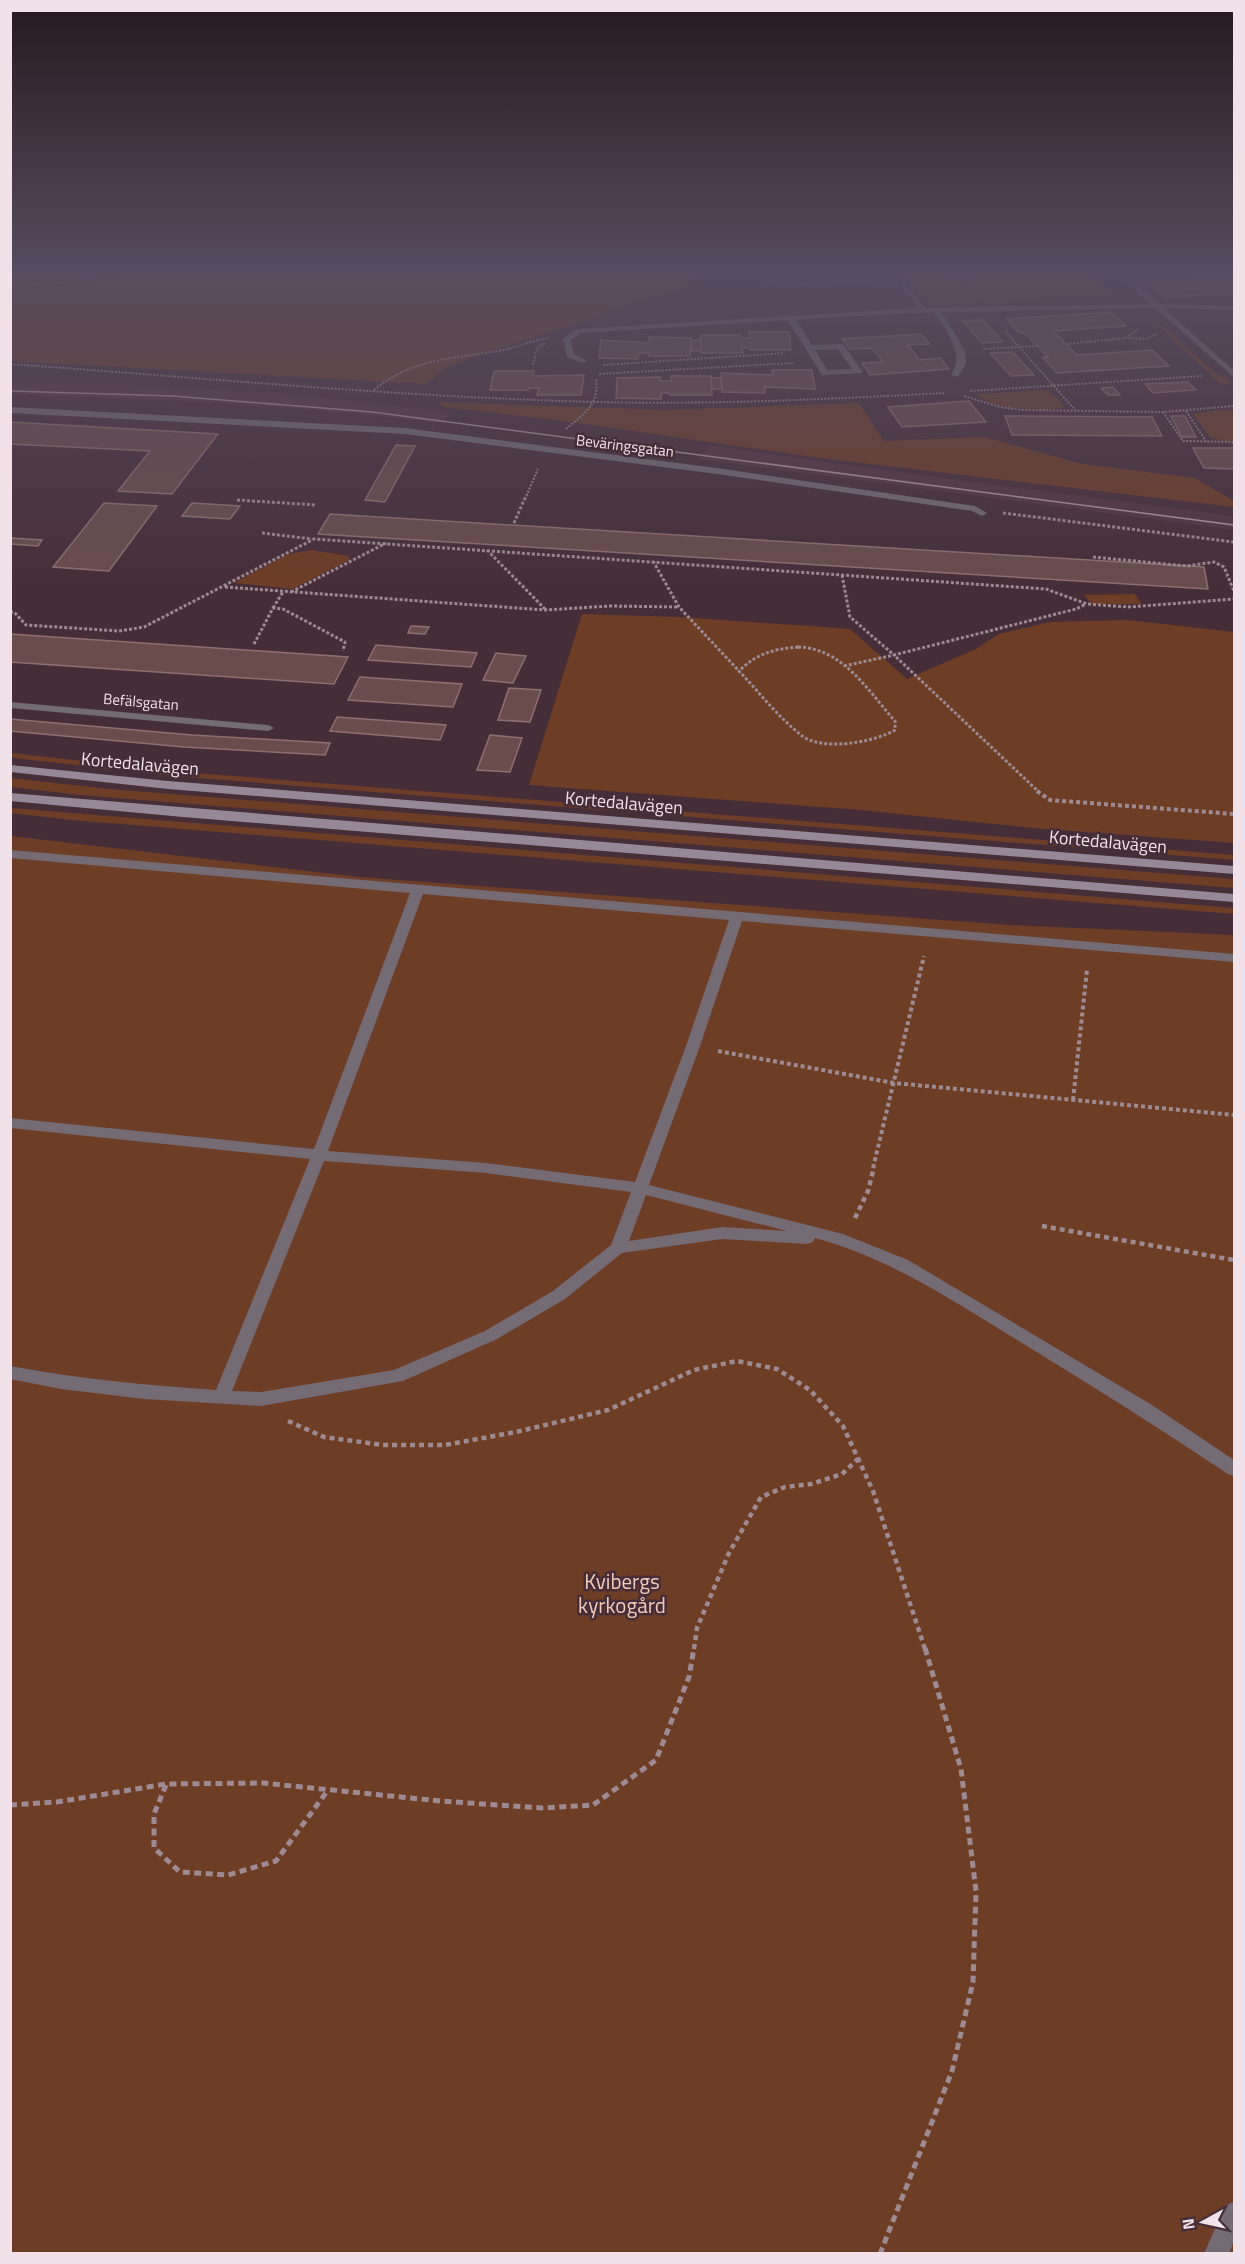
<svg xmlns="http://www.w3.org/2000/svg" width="1245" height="2264" font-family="'Titillium Web',sans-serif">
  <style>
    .built { fill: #543543 }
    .green { fill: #6d3d25 }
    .building { fill: #694c4c; stroke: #8e6f6f; stroke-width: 1.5 }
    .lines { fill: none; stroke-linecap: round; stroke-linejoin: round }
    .path-far4 { stroke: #9e8a93; stroke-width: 2; stroke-dasharray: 2 1.5; stroke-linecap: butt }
    .path-far3 { stroke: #9e8a93; stroke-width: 3; stroke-dasharray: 3 2; stroke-linecap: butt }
    .path-far2 { stroke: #9e8a93; stroke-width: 4; stroke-dasharray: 4 3; stroke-linecap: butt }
    .path-far1 { stroke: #9e8a93; stroke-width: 4.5; stroke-dasharray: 5 4; stroke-linecap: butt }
    .path { stroke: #9e8a93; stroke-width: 5; stroke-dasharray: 7 4.5; stroke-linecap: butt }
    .service { fill: #746b75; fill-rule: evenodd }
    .minor { fill: #746b75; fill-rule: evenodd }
    .secondary { fill: #968897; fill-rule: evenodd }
    .tram { stroke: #aa979f; stroke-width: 1.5 }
    .labels { text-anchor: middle; stroke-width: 5; stroke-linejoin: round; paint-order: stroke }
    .far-street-label { font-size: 15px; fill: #f1e1e8; stroke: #462e39 }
    .street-label { font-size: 18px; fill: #f1e1e8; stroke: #462e39 }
    .near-park-label { font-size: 21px; fill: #f1cab8; stroke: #462e39 }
  </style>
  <rect width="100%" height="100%" fill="#462e39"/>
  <path class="built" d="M 1130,269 L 1234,269 L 1234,294 L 1163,298 Z
    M 11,383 L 130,385 L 278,393 L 452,412 L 442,423 L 331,411 L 214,402 L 11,394 Z
    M 708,445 L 941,478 L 1234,516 L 1234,530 L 699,459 Z"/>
  <path class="green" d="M 11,269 L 701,269 L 689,283 L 663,294 L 470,358 L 446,368 L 426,384 L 11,361 Z
    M 899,269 L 1086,269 L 1113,295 L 928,306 Z
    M 1158,326 L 1163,326 L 1215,373 L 1229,379 L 1231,384 L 1225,385 L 1218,382 Z
    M 1047,390 L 1061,402 L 1064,408 C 1043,411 991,411 977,394 Z
    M 436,402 L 666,410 L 859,403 L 884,441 L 984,437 L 1083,464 L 1195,478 L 1234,501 L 1234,507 L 820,458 L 571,422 L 445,407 Z
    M 1218,410 L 1234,410 L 1234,441 C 1207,442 1208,434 1193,414 Z
    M 312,550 L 349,556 L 349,560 L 292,589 L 234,583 L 288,554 Z
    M 1135,594 L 1141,604 L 1092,604 L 1084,595 Z
    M 582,614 L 679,617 L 850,629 L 907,679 L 976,649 L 999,634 L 1050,622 L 1128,620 L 1234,632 L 1234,843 L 1032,828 L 861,810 L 529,785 Z
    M 11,753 L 182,772 L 1234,855 L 1234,860 L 173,776 L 22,759 L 11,757 Z
    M 11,778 L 109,789 L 1234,879 L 1234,888 L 80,795 L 11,787 Z
    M 11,808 L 1234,908 L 1234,914 L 71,820 L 11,813 Z
    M 11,836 L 359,877 L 1010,925 L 1234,935 L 1234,2253 L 11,2253 Z"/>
  <path class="building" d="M 964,269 L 1046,269 L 968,274 Z
    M 1219,269 L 1234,269 L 1234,293 L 1170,297 L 1161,295 L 1146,281 L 1151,281 L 1148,278 L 1224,274 Z
    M 1111,312 L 1126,326 L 1053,331 L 1077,355 L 1152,350 L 1169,366 L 1057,373 L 1042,357 L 1048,357 L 1025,333 L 1019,333 L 1006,319 Z
    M 983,320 L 1003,342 L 982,343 L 963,321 Z
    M 749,332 L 789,332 L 791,350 L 750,350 L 750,348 L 742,348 L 743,353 L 701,353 L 701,335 L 740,335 L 740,338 L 750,338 Z
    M 921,334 L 930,344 L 908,345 L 919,360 L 940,358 L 949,369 L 870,375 L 862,363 L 883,362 L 872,348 L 850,349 L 842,339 Z
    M 649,337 L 691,338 L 690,356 L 649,356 L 649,353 L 639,353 L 638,359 L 599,358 L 601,340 L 649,343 Z
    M 691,340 L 701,340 L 701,351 L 691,351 Z
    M 1013,352 L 1034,375 L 1011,376 L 990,353 Z
    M 772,370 L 812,370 L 815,389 L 764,387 L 765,393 L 722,392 L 721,373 L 773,375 Z
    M 494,371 L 534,371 L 533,376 L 584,375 L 581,395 L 537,395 L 539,388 L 529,388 L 528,390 L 490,390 Z
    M 671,376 L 711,376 L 712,395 L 670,395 L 670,393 L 661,393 L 661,399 L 616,398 L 617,378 L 660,377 L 660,381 L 671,381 Z
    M 711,378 L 721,378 L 722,389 L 712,389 Z
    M 1187,382 L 1196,390 L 1153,393 L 1145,384 Z
    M 1113,387 L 1120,395 L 1108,395 L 1101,388 Z
    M 969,401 L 986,422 L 902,427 L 888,407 Z
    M 1005,416 L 1152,417 L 1162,436 L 1012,435 Z
    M 1171,416 L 1185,416 L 1196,437 L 1182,437 Z
    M 10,422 L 218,434 L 172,494 L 118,491 L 150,451 L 10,444 Z
    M 396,445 L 415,446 L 385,502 L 365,500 Z
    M 1193,448 L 1234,448 L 1234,469 L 1204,468 Z
    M 104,503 L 157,506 L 109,571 L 53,567 Z
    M 192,503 L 240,506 L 230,519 L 182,516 Z
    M 330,514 L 1204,567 L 1208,589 L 318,534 Z
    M 11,538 L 42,540 L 38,546 L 10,544 Z
    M 411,626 L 429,627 L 425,634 L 408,633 Z
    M 10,634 L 348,657 L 334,684 L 10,662 Z
    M 376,645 L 477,653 L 471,667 L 368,660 Z
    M 496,653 L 526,656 L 513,683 L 483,680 Z
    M 360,677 L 462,684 L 453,707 L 348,700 Z
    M 509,688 L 541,690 L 530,722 L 498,720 Z
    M 337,717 L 446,725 L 440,740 L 330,731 Z
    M 10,719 L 192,735 L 330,743 L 325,755 L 184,747 L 10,731 Z
    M 490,735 L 522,738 L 510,772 L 477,770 Z"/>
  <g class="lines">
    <path class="path-far4" d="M 20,269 L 108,276
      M 10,287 L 211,269
      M 1005,331 L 1076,411
      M 1125,338 L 1139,329
      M 1066,344 L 1125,338 L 1146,339 L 1157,334
      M 983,349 L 1037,346
      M 10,364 C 205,378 401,397 596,402 C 712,405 828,399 944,393
      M 533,365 L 537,348 L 546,343
      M 603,365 L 785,353
      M 599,374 L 793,363
      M 374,390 C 413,358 451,359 498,351 C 515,348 531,341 548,338
      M 970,391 L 1202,376
      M 964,396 L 1000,407 L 1021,410 L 1163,412 L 1234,406
      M 1186,411 L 1206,441
      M 1163,412 L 1183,441 L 1234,442
      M 566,429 C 584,414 600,404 596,378
      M 525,499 L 538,469"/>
    <path class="path-far3" d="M 237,500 L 316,505
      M 1003,513 L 1234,542
      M 514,523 L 525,498
      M 262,533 L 312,539
      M 487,550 L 545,609
      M 1093,557 L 1187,566 L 1214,562 L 1224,567 L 1234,591
      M 653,561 L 679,607 L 739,671
      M 842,575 L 850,617 L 894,655
      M 225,587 L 545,610 L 610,606 L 678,607
      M 291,592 L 386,543
      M 273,608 L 283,592
      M 10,612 L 14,612 L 26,625 L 119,631 L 144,627 L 314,539 L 1046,589 L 1087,604 L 1128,607 L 1234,599
      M 254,644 L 273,608 L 283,609 L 345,642 L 343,651
      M 798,647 C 843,648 868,691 895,721 L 895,730 C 875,742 821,752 801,735 C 778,717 759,692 739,671 C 757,653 774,649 798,647 Z
      M 844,666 L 894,655
      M 1040,793 L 894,655 L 1076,609 L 1086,604"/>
    <path class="path-far2" d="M 1037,791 L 1050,800 L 1234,814
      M 718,1051 L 894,1083 L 1234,1115
      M 1073,1100 L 1087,970
      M 873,1168 L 924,956"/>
    <path class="path-far1" d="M 855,1218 L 868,1191 L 874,1167
      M 1042,1226 L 1234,1260
      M 288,1421 L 324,1437 L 383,1445 L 445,1445 L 516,1432 L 608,1410 L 694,1370 L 737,1361 L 777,1369 L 810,1390 L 843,1426 L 873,1491 L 925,1649
      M 694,1649 L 697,1628 L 729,1553 L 761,1497 L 785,1487 L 811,1484 L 842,1474 L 858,1459"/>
    <path class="path" d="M 166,1785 L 154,1814 L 154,1848 L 180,1872 L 228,1875 L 276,1861 L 328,1790
      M 10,1805 L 57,1802 L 166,1784 L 263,1783 L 440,1801 L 542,1808 L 593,1805 L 656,1760 L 689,1677 L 694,1648
      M 880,2254 L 952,2071 L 973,1982 L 976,1891 L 961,1769 L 925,1648"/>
    <path class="service" d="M 746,269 L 754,269 L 764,276 L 787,283 L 899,277 L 903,279 L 899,281 L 787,287 L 758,280 Z
      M 949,269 L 956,269 L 967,280 L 967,284 L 961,284 Z
      M 936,307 L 940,309 L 965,351 L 966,364 L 958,377 L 951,375 C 966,351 945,331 932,309 Z
      M 787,315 L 793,315 L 812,345 L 843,344 L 862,371 L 861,373 L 822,375 L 786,317 ZM 838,349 L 852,369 L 827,370 L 815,350 Z
      M 577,329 L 584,331 L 571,340 L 574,354 L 587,361 L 583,363 L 567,357 L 563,339 Z
      M 10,850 L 1234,954 L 1234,962 L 742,921 L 700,1046 L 649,1185 L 843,1234 L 908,1260 L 1152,1405 L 1234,1460 L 1234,1476 L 1228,1474 C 1156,1426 1083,1380 1009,1335 C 947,1297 886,1257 815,1238 L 813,1242 L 807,1244 L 722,1239 L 622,1253 L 565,1299 L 497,1339 L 403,1381 L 261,1406 L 144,1399 L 61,1389 L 10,1379 L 10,1366 C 79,1379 146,1385 216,1390 L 310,1159 L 10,1128 L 10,1118 L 314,1149 L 410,893 L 10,858 ZM 423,894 L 729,920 L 686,1046 L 635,1182 L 486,1163 L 328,1151 ZM 324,1161 L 486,1173 L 631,1192 L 611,1245 L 553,1291 L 485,1331 L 394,1370 L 261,1392 L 232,1391 ZM 646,1195 L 787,1231 L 722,1227 L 629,1241 Z
      M 1234,2202 L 1234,2241 L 1229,2254 L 1204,2254 L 1225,2205 Z"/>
    <path class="minor" d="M 1113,269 L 1121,269 L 1159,304 L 1234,306 L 1234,310 L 1164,308 L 1234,371 L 1234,377 L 1155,308 L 907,313 L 580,333 L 576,331 L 580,329 L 918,308 L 900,285 L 904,283 L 925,308 L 1150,304 Z
      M 10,407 L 405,428 L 717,468 L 975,506 L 987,513 L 982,516 L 972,511 L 717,474 L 405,434 L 10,413 Z
      M 10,702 L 268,725 L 274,728 L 268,731 L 10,708 Z"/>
    <path class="secondary" d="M 10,765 L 168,781 L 1234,866 L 1234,874 L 168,789 L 10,772 Z
      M 10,793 L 1234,894 L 1234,902 L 183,817 L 10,801 Z"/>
    <path class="tram" d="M 10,391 L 173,396 L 372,412 L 1234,525"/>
  </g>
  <linearGradient id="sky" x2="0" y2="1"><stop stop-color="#26191f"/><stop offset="0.46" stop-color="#574c5f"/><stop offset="1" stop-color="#574c5f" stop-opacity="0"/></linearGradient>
  <rect width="1245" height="586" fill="url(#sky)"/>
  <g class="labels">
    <g class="far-street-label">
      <text transform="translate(625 446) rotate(7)" y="5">Beväringsgatan</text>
      <text transform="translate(141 702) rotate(5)" y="5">Befälsgatan</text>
    </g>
    <g class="street-label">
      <text transform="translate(140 764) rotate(5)" y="6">Kortedalavägen</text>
      <text transform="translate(624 803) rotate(5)" y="6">Kortedalavägen</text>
      <text transform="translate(1108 842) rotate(5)" y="6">Kortedalavägen</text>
    </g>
    <g class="near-park-label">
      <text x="622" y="1589">Kvibergs<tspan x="622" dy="24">kyrkogård</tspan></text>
    </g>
  </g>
  <rect width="1245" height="2264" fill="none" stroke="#f1e1e8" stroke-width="24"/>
  <g transform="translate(1203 2222) rotate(262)" stroke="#462e39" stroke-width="4.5" paint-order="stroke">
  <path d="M0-4.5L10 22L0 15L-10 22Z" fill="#f1e1e8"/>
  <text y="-9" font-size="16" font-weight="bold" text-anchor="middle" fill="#f1e1e8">N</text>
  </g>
</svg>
